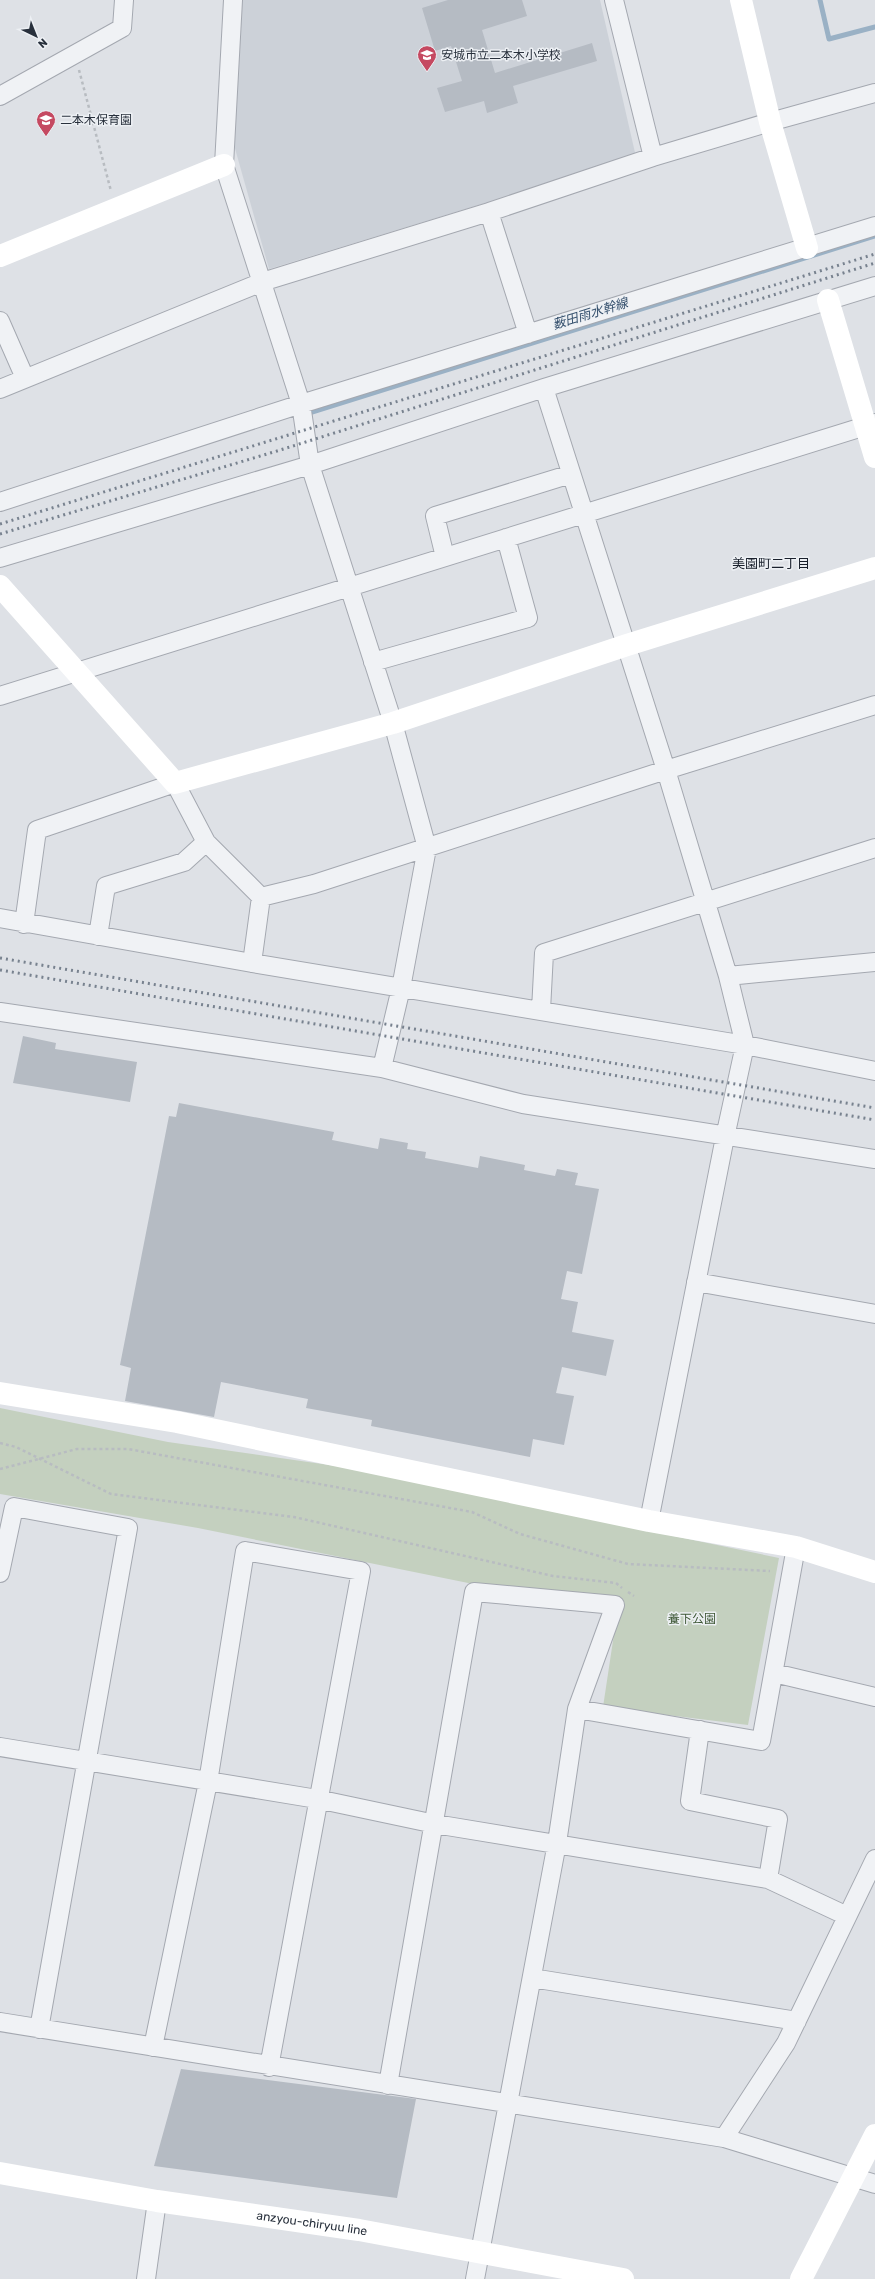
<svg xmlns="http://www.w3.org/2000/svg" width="875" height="2279" font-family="Rubik,'Noto Sans JP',sans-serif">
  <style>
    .built { fill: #ccd1d8 }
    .green { fill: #c4d0bf }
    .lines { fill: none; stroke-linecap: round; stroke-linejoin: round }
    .stream { stroke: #9ab1c5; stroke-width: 5 }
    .building { fill: #b5bbc3 }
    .street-casing { stroke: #a4a8b0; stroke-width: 20 }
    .path { stroke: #b8bcc1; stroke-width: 2.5; stroke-dasharray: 3 3; stroke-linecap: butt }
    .street { stroke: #f0f2f5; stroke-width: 18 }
    .secondary { stroke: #fff; stroke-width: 22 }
    .rail { stroke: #78828f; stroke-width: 3; stroke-dasharray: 2 4; stroke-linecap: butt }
    .labels { text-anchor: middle; stroke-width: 3; stroke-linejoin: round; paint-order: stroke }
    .poi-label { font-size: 12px; fill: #28303c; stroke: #edf0f4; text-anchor: start }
    .park-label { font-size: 12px; fill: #3e5736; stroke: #edf0f4 }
    .street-label { font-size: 12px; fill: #28303c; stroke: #edf0f4 }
    .water-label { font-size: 13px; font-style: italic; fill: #35506d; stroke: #edf0f4 }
    .neighbourhood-label { font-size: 13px; fill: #1a212d; stroke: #edf0f4 }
  </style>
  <rect width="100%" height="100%" fill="#dee1e6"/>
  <path class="built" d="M 239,0 L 600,0 L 636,157 L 269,269 L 234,145 Z"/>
  <path class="green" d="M 0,1408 L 168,1442 L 343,1467 L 779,1558 L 748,1725 L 603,1707 L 619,1601 L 483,1586 L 198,1528 L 0,1494 Z"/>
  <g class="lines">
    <path class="stream" d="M 820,0 L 829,39 L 875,27
      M 312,412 L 875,236"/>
  </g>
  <path class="building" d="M 448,0 L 522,0 L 527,16 L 482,30 L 495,73 L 592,43 L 597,61 L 513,86 L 518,103 L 487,113 L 484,101 L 445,112 L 437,88 L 462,81 L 451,46 L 435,51 L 422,8 Z
    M 23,1036 L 56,1043 L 55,1049 L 137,1062 L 130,1102 L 13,1083 Z
    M 179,1103 L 334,1132 L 332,1140 L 378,1149 L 380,1138 L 408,1143 L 407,1149 L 426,1152 L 425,1158 L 478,1168 L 480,1156 L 525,1165 L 524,1170 L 555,1176 L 557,1169 L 578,1173 L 575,1185 L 599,1189 L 582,1274 L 567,1271 L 561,1299 L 578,1302 L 572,1332 L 614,1340 L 606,1376 L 562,1367 L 556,1393 L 574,1396 L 564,1445 L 533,1439 L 530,1457 L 371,1426 L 372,1420 L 306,1408 L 308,1399 L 221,1382 L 214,1417 L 125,1401 L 131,1368 L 120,1365 L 169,1116 L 176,1117 Z
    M 181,2069 L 416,2099 L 397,2198 L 154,2166 Z"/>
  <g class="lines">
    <g class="street-casing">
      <path id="street" d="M 233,0 L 224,165 L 301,404 L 310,465 L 393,723 L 427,848 L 401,988 L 382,1068
        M 614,0 L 653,157
        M 0,96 L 122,28 L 124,0
        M 489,212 L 528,334
        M 0,321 L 25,378
        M 544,388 L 666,770 L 728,976 L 745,1045 L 725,1137 L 649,1521
        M 0,389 L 262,282 L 489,212 L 653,157 L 770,122 L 875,93
        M 0,502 L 301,404 L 875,226
        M 445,557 L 435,516 L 571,474
        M 0,558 L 310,465 L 544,388 L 875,286
        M 373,662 L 528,618 L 506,538
        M 0,696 L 875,423
        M 261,897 L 314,884 L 666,770 L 875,705
        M 0,918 L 252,963 L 745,1045 L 875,1071
        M 24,924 L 37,830 L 175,783 L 206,842 L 261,897
        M 98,936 L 106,886 L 184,862 L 206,842
        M 252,963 L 261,897
        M 728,976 L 875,962
        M 541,1010 L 544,953 L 875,848
        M 0,1012 L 382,1068 L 523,1104 L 875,1159
        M 696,1282 L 875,1314
        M 0,1573 L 14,1507 L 128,1528 L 39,2029
        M 774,1673 L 875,1697
        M 577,1709 L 761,1741 L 796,1547
        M 700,1730 L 690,1801 L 778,1819 L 768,1879
        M 0,1747 L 317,1799 L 435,1824 L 768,1879 L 847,1916
        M 532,1978 L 797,2021
        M 0,2022 L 724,2138 L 875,2184
        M 153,2047 L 208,1782 L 245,1551 L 361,1571 L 269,2067
        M 388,2085 L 474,1592 L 615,1605 L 577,1709 L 557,1843 L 475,2279
        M 724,2138 L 786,2043 L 875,1859
        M 146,2279 L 157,2201"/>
    </g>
    <path class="path" d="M 79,70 L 111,191
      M 0,1443 L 16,1447 L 111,1494 L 294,1517 L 553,1576 L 616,1583 L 622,1588
      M 0,1469 L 77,1449 L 128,1449 L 472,1512 L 520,1534 L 628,1564 L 770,1571
      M 628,1592 L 634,1596"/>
    <use href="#street" class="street"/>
    <g class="secondary">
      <path d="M 741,0 L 770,122 L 807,248"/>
      <path d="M 0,256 L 224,165"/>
      <path d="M 828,300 L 875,457"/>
      <path d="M 0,586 L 175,783 L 393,723 L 627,645 L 875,568"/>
      <path d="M 0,1393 L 177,1422 L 649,1521 L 796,1547 L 875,1572"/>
      <path id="s1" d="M 0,2173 L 157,2201 L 359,2230 L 623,2279"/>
      <path d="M 801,2279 L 875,2135"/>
    </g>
    <path class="rail" d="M 0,524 L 875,254
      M 0,534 L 277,451 L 875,263
      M 0,958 L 875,1108
      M 0,970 L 875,1120"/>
  </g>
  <defs>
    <g id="school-pin" transform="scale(1)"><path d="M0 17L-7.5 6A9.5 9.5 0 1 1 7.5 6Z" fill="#c54961" stroke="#edf0f4"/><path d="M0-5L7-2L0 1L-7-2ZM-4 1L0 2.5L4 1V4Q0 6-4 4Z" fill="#fff"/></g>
  </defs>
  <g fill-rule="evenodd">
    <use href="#school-pin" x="427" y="55"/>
    <use href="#school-pin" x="46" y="120"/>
  </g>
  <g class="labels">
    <g class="poi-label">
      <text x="441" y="59">安城市立二本木小学校</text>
      <text x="60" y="124">二本木保育園</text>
    </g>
    <g class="park-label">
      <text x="692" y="1623">養下公園</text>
    </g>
    <g class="street-label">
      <text dy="4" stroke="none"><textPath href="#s1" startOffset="316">anzyou-chiryuu line</textPath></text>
    </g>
    <g class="water-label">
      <text transform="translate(590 313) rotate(-17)" y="5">薮田雨水幹線</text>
    </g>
    <g class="neighbourhood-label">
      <text x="771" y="568">美園町二丁目</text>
    </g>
  </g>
  <g transform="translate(36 36) rotate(137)" stroke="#edf0f4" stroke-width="3" paint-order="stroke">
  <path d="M0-3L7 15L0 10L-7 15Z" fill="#28303c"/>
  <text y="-6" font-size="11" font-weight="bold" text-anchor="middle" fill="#28303c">N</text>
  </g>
</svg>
